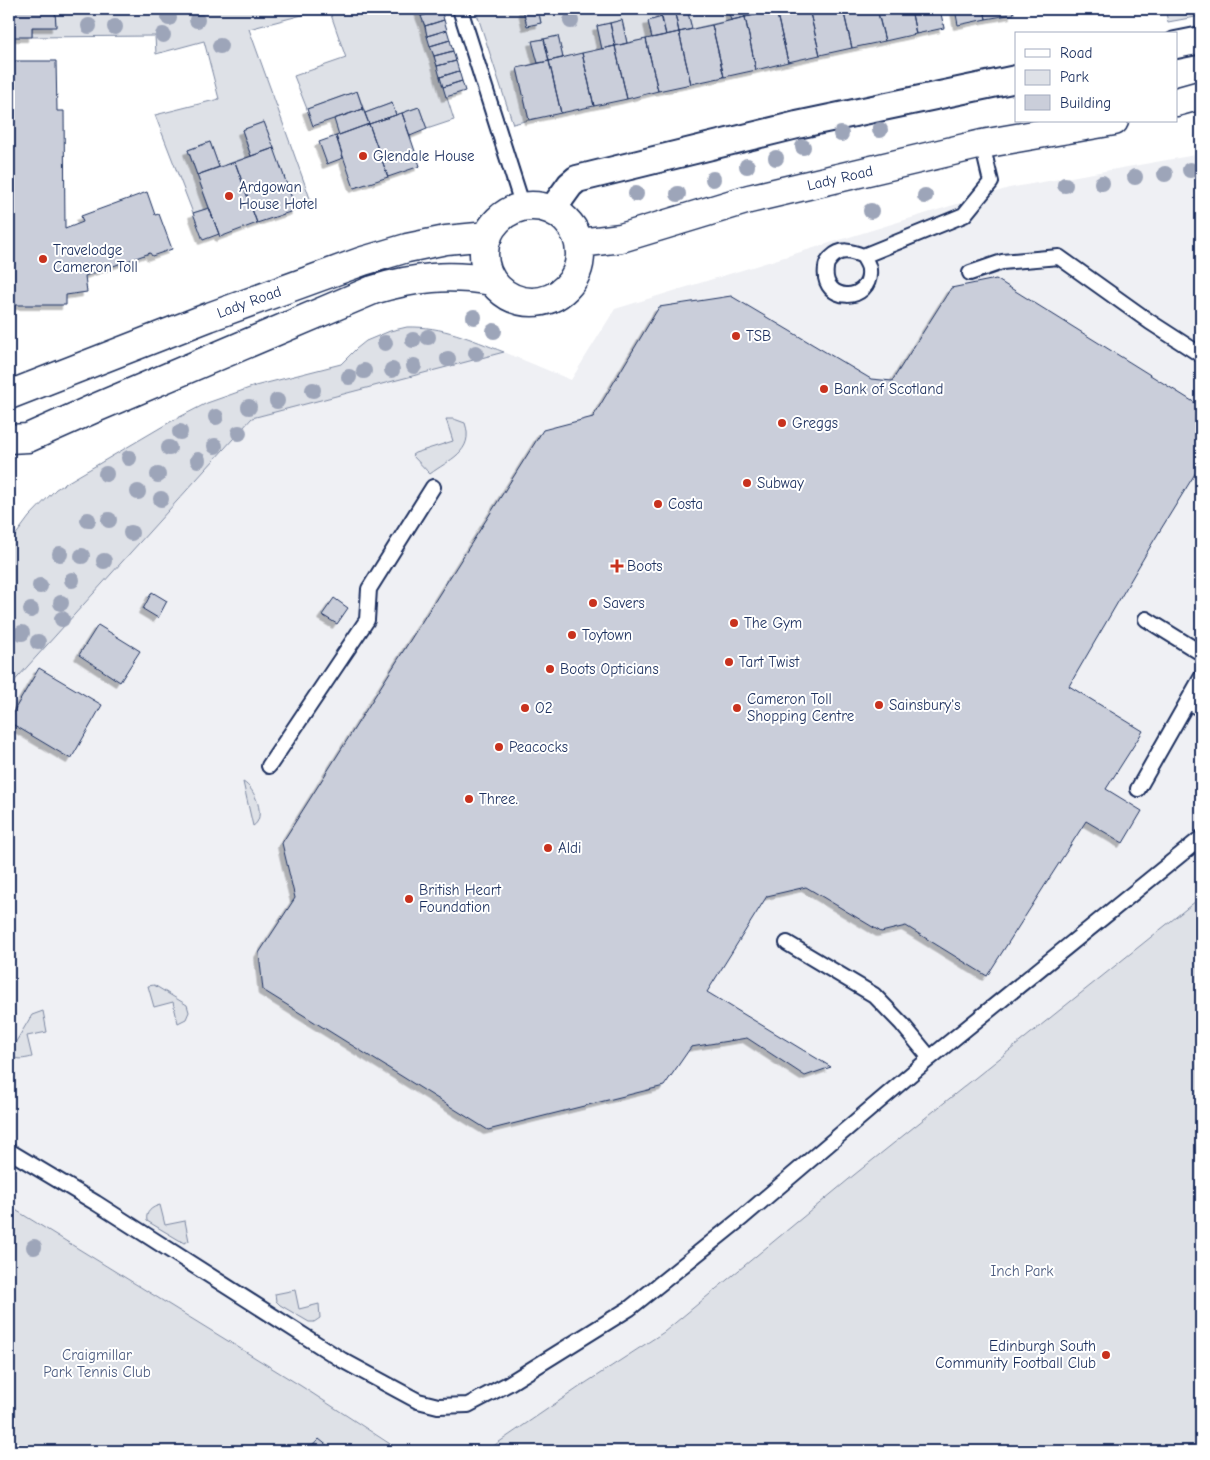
<svg xmlns="http://www.w3.org/2000/svg" width="1210" height="1460" font-family="'Comic Neue',sans-serif">
  <style>
    .built { fill: #eff0f4 }
    .green { fill: #dee1e7; stroke: #7c88a2 }
    .building { fill: #caceda; stroke: #1b2f5e; filter: url(#shadow) }
    .lines { fill: none; stroke-linecap: round; stroke-linejoin: round }
    .lane-casing { stroke: #1b2f5e; stroke-width: 18 }
    .street-casing { stroke: #1b2f5e; stroke-width: 30 }
    .secondary-casing { stroke: #1b2f5e; stroke-width: 31 }
    .lane { stroke: #fff; stroke-width: 14 }
    .street { stroke: #fff; stroke-width: 26 }
    .secondary { stroke: #fff; stroke-width: 28 }
    .tree { fill: #9da5b9 }
    .poi-dot { fill: #c8321e; stroke: #fff; stroke-width: 2 }
    .labels { text-anchor: middle; stroke-width: 4; stroke-linejoin: round; paint-order: stroke }
    .poi-label { font-size: 15px; fill: #1b2f5e; stroke: #fff; text-anchor: start }
    .street-label { font-size: 15px; fill: #1b2f5e; stroke: #fff }
    .park-label { font-size: 15px; fill: #4c5c80; stroke: #fff }
  </style>
  <defs>
    <filter id="shadow"><feDropShadow dx="-4.5" dy="4.5" stdDeviation="0" flood-color="#0004"/></filter>
  </defs>
  <rect width="100%" height="100%" fill="#fff"/>
  <filter id="ink" filterUnits="userSpaceOnUse"><feTurbulence type="fractalNoise" baseFrequency=".02" numOctaves="2"/><feDisplacementMap in="SourceGraphic" scale="10" xChannelSelector="R" yChannelSelector="G"/><feConvolveMatrix kernelMatrix="1 2 1 2 8 2 1 2 1" color-interpolation-filters="sRGB"/></filter>
  <g filter="url(#ink)">
    <path class="built" d="M 1201,154 L 1201,906 L 664,1331 L 485,1451 L 404,1451 L 9,1206 L 9,687 L 252,418 L 504,352 L 571,380 L 615,309 L 1009,188 Z"/>
    <path class="green" d="M 33,9 L 325,9 L 249,29 L 312,204 L 296,210 L 264,122 L 242,130 L 251,156 L 219,167 L 210,142 L 188,150 L 209,208 L 193,213 L 155,115 L 219,99 L 204,41 L 156,54 L 155,36 L 32,37 L 32,27 L 56,26 L 55,10 Z
      M 329,9 L 419,9 L 454,120 L 427,129 L 419,107 L 396,115 L 392,103 L 365,113 L 357,91 L 307,109 L 294,76 L 346,58 Z
      M 486,9 L 523,9 L 527,25 L 541,23 L 538,9 L 674,9 L 661,12 L 662,17 L 648,21 L 652,38 L 627,43 L 622,20 L 597,26 L 602,49 L 563,58 L 558,36 L 533,41 L 538,63 L 517,68 L 529,120 L 513,124 L 476,11 Z
      M 687,9 L 728,9 L 731,20 L 692,29 Z
      M 1165,9 L 1201,9 L 1201,16 L 1168,22 Z
      M 407,327 C 443,326 470,339 504,352 L 252,418 L 9,687 L 9,544 L 29,517 L 56,489 L 170,422 L 207,403 L 255,386 L 341,364 L 356,349 L 366,341 L 390,331 Z
      M 446,419 L 454,419 L 465,423 C 475,452 448,460 430,474 L 412,455 L 415,453 L 453,441 Z
      M 243,782 C 255,788 267,818 253,826 Z
      M 1201,897 L 1201,1451 L 486,1451 L 584,1384 L 664,1332 L 854,1175 Z
      M 154,985 L 187,1005 L 189,1012 L 186,1019 L 178,1023 L 173,1002 L 154,1007 L 148,986 Z
      M 43,1011 L 47,1032 L 27,1036 L 32,1057 C 24,1059 10,1062 11,1050 L 30,1018 L 32,1015 Z
      M 160,1205 L 165,1225 L 185,1221 L 189,1241 L 184,1243 L 147,1221 C 145,1212 152,1207 160,1205 Z
      M 9,1206 L 301,1386 L 401,1451 L 18,1451 L 9,1442 Z
      M 295,1290 L 299,1309 L 319,1304 L 320,1318 L 314,1322 L 309,1322 L 280,1305 L 276,1301 L 275,1294 Z"/>
    <path class="building" d="M 9,9 L 55,10 L 56,27 L 32,27 L 32,37 L 9,37 Z
      M 419,9 L 440,9 L 441,10 L 421,16 Z
      M 523,9 L 538,9 L 541,23 L 527,26 Z
      M 674,9 L 687,9 L 692,29 L 679,32 Z
      M 674,9 L 679,32 L 666,35 L 660,12 Z
      M 728,9 L 743,9 L 745,17 L 731,20 Z
      M 743,9 L 755,9 L 756,15 L 745,17 Z
      M 782,9 L 809,9 L 820,55 L 788,62 L 776,10 Z
      M 809,9 L 843,9 L 852,48 L 820,55 Z
      M 843,9 L 877,9 L 885,41 L 852,48 Z
      M 877,9 L 911,9 L 916,34 L 885,41 Z
      M 911,9 L 940,9 L 944,28 L 916,34 Z
      M 955,9 L 984,9 L 986,19 L 958,25 Z
      M 984,9 L 1013,9 L 1014,14 L 986,19 Z
      M 441,10 L 444,20 L 425,26 L 421,16 Z
      M 776,10 L 788,62 L 756,70 L 745,17 Z
      M 662,17 L 666,35 L 652,38 L 648,21 Z
      M 745,17 L 756,70 L 724,77 L 712,25 Z
      M 444,20 L 447,30 L 427,36 L 425,26 Z
      M 622,20 L 627,43 L 615,46 L 610,23 Z
      M 610,23 L 615,46 L 602,49 L 597,26 Z
      M 712,25 L 724,77 L 691,84 L 679,32 Z
      M 447,30 L 450,40 L 430,46 L 427,36 Z
      M 679,32 L 691,84 L 658,91 L 646,39 Z
      M 558,36 L 563,58 L 549,61 L 544,39 Z
      M 544,39 L 549,61 L 538,63 L 532,41 Z
      M 646,39 L 658,91 L 627,99 L 615,46 Z
      M 450,40 L 453,51 L 434,56 L 430,46 Z
      M 615,46 L 627,99 L 594,106 L 582,53 Z
      M 453,51 L 456,61 L 437,66 L 434,56 Z
      M 582,53 L 594,106 L 561,113 L 549,61 Z
      M 9,61 L 56,61 L 57,111 L 64,111 L 65,229 L 83,222 L 81,216 L 147,192 L 155,215 L 159,214 L 172,249 L 152,256 L 150,253 L 85,276 L 87,292 L 66,295 L 66,305 L 9,305 Z
      M 456,61 L 459,71 L 440,77 L 437,66 Z
      M 549,61 L 561,113 L 529,120 L 517,68 Z
      M 459,71 L 462,81 L 443,87 L 440,77 Z
      M 462,81 L 465,91 L 446,97 L 443,87 Z
      M 357,91 L 363,109 L 313,126 L 307,109 Z
      M 392,103 L 396,115 L 369,124 L 365,113 Z
      M 419,107 L 427,129 L 410,136 L 402,113 Z
      M 363,109 L 369,124 L 339,135 L 334,119 Z
      M 402,113 L 420,166 L 388,177 L 369,124 Z
      M 264,122 L 274,148 L 251,156 L 242,130 Z
      M 369,124 L 388,177 L 354,188 L 336,136 Z
      M 336,136 L 343,158 L 327,164 L 319,142 Z
      M 210,142 L 219,167 L 197,175 L 188,150 Z
      M 274,148 L 296,210 L 257,223 L 235,162 Z
      M 235,162 L 257,223 L 220,237 L 197,175 Z
      M 209,208 L 219,234 L 203,240 L 193,213 Z
      M 996,279 L 1200,406 L 1201,464 L 1153,542 L 1069,686 L 1143,731 L 1106,789 L 1142,811 L 1123,843 L 1086,821 L 987,976 L 906,926 L 881,932 L 806,887 L 767,896 L 707,992 L 831,1067 L 805,1076 L 747,1038 L 691,1047 L 664,1086 L 488,1130 L 263,990 L 259,953 L 295,898 L 282,843 L 543,430 L 593,417 L 659,307 L 731,296 L 871,379 L 892,381 L 951,288 Z
      M 152,592 L 167,601 L 158,618 L 143,609 Z
      M 334,598 L 348,608 L 337,624 L 322,615 Z
      M 98,625 L 140,651 L 120,682 L 79,655 Z
      M 39,668 L 102,705 L 71,759 L 9,722 L 9,719 Z
      M 319,1439 L 334,1451 L 308,1451 Z"/>
    <g class="lines">
      <g class="lane-casing">
        <path id="lane" d="M 460,9 L 523,207
          M 863,256 C 865,260 869,265 869,270 C 872,303 821,304 826,268 C 826,263 828,262 831,258 C 841,248 851,251 863,256 L 964,215 L 991,182 L 982,144
          M 970,273 L 1002,262 L 1059,257 L 1150,322 L 1201,355
          M 1146,619 L 1201,653
          M 1188,701 L 1201,709
          M 269,766 L 367,620 L 369,589 L 433,487
          M 1138,789 L 1201,678
          M 787,943 L 874,995 L 902,1024 L 930,1058
          M 9,1151 L 96,1203 L 342,1360 L 392,1387 L 418,1401 L 438,1406 L 468,1405 L 508,1384 L 630,1308 L 743,1217 L 930,1058 L 1201,838"/>
      </g>
      <g class="street-casing">
        <path id="street" d="M 1176,45 L 1201,40
          M 552,210 L 570,185 L 577,179 L 797,125 L 1016,79"/>
      </g>
      <g class="secondary-casing">
        <path id="secondary" d="M 1176,102 L 1201,95
          M484 254a48 48 0 1 1 96 0a48 48 0 1 1-96 0Z
          M 580,243 L 621,238 L 749,199 L 982,144 L 1114,121
          M 9,395 L 209,317 L 363,261 L 407,248 L 446,240 L 488,236
          M 9,439 L 28,438 L 93,409 L 373,290 C 415,277 449,274 492,281"/>
      </g>
      <use href="#lane" class="lane"/>
      <use href="#street" class="street"/>
      <use href="#secondary" class="secondary"/>
    </g>
    <g class="tree">
      <circle cx="169" cy="18" r="8"/>
      <circle cx="197" cy="20" r="8"/>
      <circle cx="571" cy="21" r="8"/>
      <circle cx="89" cy="26" r="8"/>
      <circle cx="115" cy="27" r="8"/>
      <circle cx="163" cy="35" r="8"/>
      <circle cx="220" cy="46" r="8"/>
      <circle cx="880" cy="130" r="8"/>
      <circle cx="841" cy="134" r="8"/>
      <circle cx="803" cy="147" r="8"/>
      <circle cx="776" cy="158" r="8"/>
      <circle cx="747" cy="166" r="8"/>
      <circle cx="1190" cy="170" r="8"/>
      <circle cx="1165" cy="174" r="8"/>
      <circle cx="1135" cy="177" r="8"/>
      <circle cx="713" cy="179" r="8"/>
      <circle cx="1102" cy="183" r="8"/>
      <circle cx="1065" cy="185" r="8"/>
      <circle cx="636" cy="194" r="8"/>
      <circle cx="678" cy="194" r="8"/>
      <circle cx="925" cy="196" r="8"/>
      <circle cx="871" cy="211" r="8"/>
      <circle cx="474" cy="317" r="8"/>
      <circle cx="494" cy="331" r="8"/>
      <circle cx="428" cy="337" r="8"/>
      <circle cx="413" cy="340" r="8"/>
      <circle cx="385" cy="343" r="8"/>
      <circle cx="476" cy="353" r="8"/>
      <circle cx="448" cy="359" r="8"/>
      <circle cx="414" cy="366" r="8"/>
      <circle cx="392" cy="370" r="8"/>
      <circle cx="364" cy="371" r="8"/>
      <circle cx="349" cy="377" r="8"/>
      <circle cx="313" cy="390" r="8"/>
      <circle cx="277" cy="401" r="8"/>
      <circle cx="249" cy="407" r="8"/>
      <circle cx="216" cy="417" r="8"/>
      <circle cx="180" cy="432" r="8"/>
      <circle cx="239" cy="433" r="8"/>
      <circle cx="215" cy="446" r="8"/>
      <circle cx="169" cy="448" r="8"/>
      <circle cx="129" cy="458" r="8"/>
      <circle cx="198" cy="460" r="8"/>
      <circle cx="106" cy="474" r="8"/>
      <circle cx="158" cy="475" r="8"/>
      <circle cx="138" cy="492" r="8"/>
      <circle cx="161" cy="499" r="8"/>
      <circle cx="88" cy="520" r="8"/>
      <circle cx="109" cy="520" r="8"/>
      <circle cx="131" cy="533" r="8"/>
      <circle cx="60" cy="554" r="8"/>
      <circle cx="82" cy="556" r="8"/>
      <circle cx="104" cy="561" r="8"/>
      <circle cx="72" cy="580" r="8"/>
      <circle cx="40" cy="586" r="8"/>
      <circle cx="61" cy="603" r="8"/>
      <circle cx="31" cy="610" r="8"/>
      <circle cx="62" cy="619" r="8"/>
      <circle cx="22" cy="633" r="8"/>
      <circle cx="38" cy="642" r="8"/>
      <circle cx="34" cy="1247" r="8"/>
    </g>
  </g>
  <g class="poi-dot">
    <circle cx="363" cy="156" r="5"/>
    <circle cx="229" cy="196" r="5"/>
    <circle cx="43" cy="259" r="5"/>
    <circle cx="736" cy="336" r="5"/>
    <circle cx="824" cy="389" r="5"/>
    <circle cx="782" cy="423" r="5"/>
    <circle cx="747" cy="483" r="5"/>
    <circle cx="658" cy="504" r="5"/>
    <path d="M614.5 558.5h5v5h5v5h-5v5h-5v-5h-5v-5h5z"/>
    <circle cx="593" cy="603" r="5"/>
    <circle cx="734" cy="623" r="5"/>
    <circle cx="572" cy="635" r="5"/>
    <circle cx="729" cy="662" r="5"/>
    <circle cx="550" cy="669" r="5"/>
    <circle cx="879" cy="705" r="5"/>
    <circle cx="525" cy="708" r="5"/>
    <circle cx="737" cy="708" r="5"/>
    <circle cx="499" cy="747" r="5"/>
    <circle cx="469" cy="799" r="5"/>
    <circle cx="548" cy="848" r="5"/>
    <circle cx="409" cy="899" r="5"/>
    <circle cx="1106" cy="1355" r="5"/>
  </g>
  <g class="labels">
    <g class="poi-label">
      <text x="373" y="161">Glendale House</text>
      <text x="239" y="192">Ardgowan<tspan x="239" dy="17">House Hotel</tspan></text>
      <text x="53" y="255">Travelodge<tspan x="53" dy="17">Cameron Toll</tspan></text>
      <text x="746" y="341">TSB</text>
      <text x="834" y="394">Bank of Scotland</text>
      <text x="792" y="428">Greggs</text>
      <text x="757" y="488">Subway</text>
      <text x="668" y="509">Costa</text>
      <text x="627" y="571">Boots</text>
      <text x="603" y="608">Savers</text>
      <text x="744" y="628">The Gym</text>
      <text x="582" y="640">Toytown</text>
      <text x="739" y="667">Tart Twist</text>
      <text x="560" y="674">Boots Opticians</text>
      <text x="747" y="704">Cameron Toll<tspan x="747" dy="17">Shopping Centre</tspan></text>
      <text x="889" y="710">Sainsbury's</text>
      <text x="535" y="713">O2</text>
      <text x="509" y="752">Peacocks</text>
      <text x="479" y="804">Three.</text>
      <text x="558" y="853">Aldi</text>
      <text x="419" y="895">British Heart<tspan x="419" dy="17">Foundation</tspan></text>
      <text x="1096" y="1351" text-anchor="end">Edinburgh South<tspan x="1096" dy="17">Community Football Club</tspan></text>
    </g>
    <g class="street-label">
      <text transform="translate(840 178) rotate(-13)" y="5">Lady Road</text>
      <text transform="translate(249 302) rotate(-20)" y="5">Lady Road</text>
    </g>
    <g class="park-label">
      <text x="1022" y="1276">Inch Park</text>
      <text x="97" y="1360">Craigmillar<tspan x="97" dy="17">Park Tennis Club</tspan></text>
    </g>
  </g>
  <rect width="1210" height="1460" fill="none" stroke="#fff" stroke-width="30"/>
  <rect x="15" y="15" width="1180" height="1430" fill="none" stroke="#1b2f5e" stroke-width="2" filter="url(#ink)"/>
  <rect x="1015" y="32" width="162" height="90" fill="#ffffff" stroke="#a4acbf"/>
  <rect x="1025" y="49" width="25" height="8" fill="#ffffff" stroke="#a4acbf"/>
  <text x="1060" y="58" font-size="15" fill="#1b2f5e">Road</text>
  <rect x="1025" y="70" width="25" height="15" fill="#dee1e7" stroke="#a4acbf"/>
  <text x="1060" y="82" font-size="15" fill="#1b2f5e">Park</text>
  <rect x="1025" y="95" width="25" height="15" fill="#caceda" stroke="#a4acbf"/>
  <text x="1060" y="108" font-size="15" fill="#1b2f5e">Building</text>
</svg>
